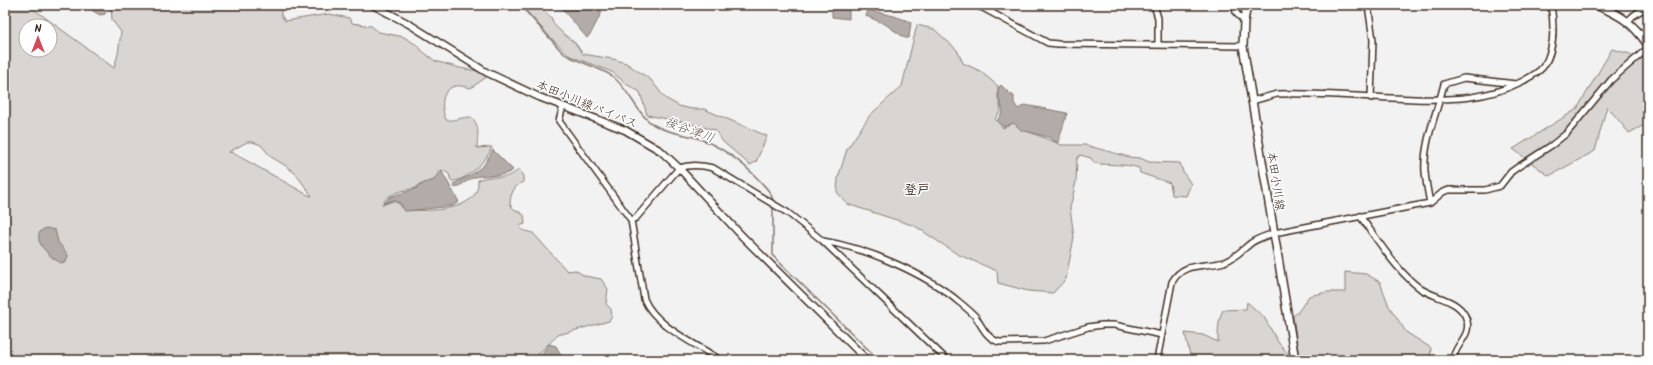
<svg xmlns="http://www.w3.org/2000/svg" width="1653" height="365" font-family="Kalam,'Klee One',sans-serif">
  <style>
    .green { fill: #d8d5d2; stroke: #8a8078; fill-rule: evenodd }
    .water { fill: #b2aba7; stroke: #827770 }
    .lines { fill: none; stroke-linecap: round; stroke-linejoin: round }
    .stream { stroke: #827770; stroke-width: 1.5 }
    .minor-casing { stroke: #3b2a1e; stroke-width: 8 }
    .tertiary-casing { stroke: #3b2a1e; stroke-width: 9 }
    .secondary-casing { stroke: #3b2a1e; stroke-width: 10 }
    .minor { stroke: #fff; stroke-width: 5 }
    .tertiary { stroke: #fff; stroke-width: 6 }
    .secondary { stroke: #fff; stroke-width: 7 }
    .labels { text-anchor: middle; stroke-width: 3; stroke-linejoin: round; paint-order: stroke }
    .street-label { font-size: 12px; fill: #3b2a1e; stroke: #fff }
    .water-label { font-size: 13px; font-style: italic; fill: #65574e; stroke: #fff }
    .neighbourhood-label { font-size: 13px; font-weight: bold; fill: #3b2a1e; stroke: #fff }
  </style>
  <rect width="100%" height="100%" fill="#f3f2f2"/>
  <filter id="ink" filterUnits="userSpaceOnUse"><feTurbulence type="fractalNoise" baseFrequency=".025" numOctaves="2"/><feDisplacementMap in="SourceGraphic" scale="8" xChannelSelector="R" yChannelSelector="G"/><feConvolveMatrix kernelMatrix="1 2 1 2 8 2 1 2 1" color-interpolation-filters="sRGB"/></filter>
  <g filter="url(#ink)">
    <path class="green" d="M 5,5 L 28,5 L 114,68 L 118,54 L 121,32 L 112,20 L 111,5 L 281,5 L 281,15 L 285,21 L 329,14 L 349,18 L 352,23 L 371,26 L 379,32 L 404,37 L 417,45 L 421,50 L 435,61 L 460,68 L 484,72 L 488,76 L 471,88 C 466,87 459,85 455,86 C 440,90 441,109 446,120 C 455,121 462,117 471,117 C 481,126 477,136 477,148 L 492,147 C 488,160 465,182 451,181 L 449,174 L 442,170 L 438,173 L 433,183 L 418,185 L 416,188 C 405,190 386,193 382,205 L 393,201 L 400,204 L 403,210 C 426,211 481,213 478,180 C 492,173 505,183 519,169 L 523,176 L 523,182 C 514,186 510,194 510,205 L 514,209 L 524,215 L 525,224 L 519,226 L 522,230 L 533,233 L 567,271 L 575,270 L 585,276 L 601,279 L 608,289 L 606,304 L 611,309 L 612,317 L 609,321 L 558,335 L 538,354 L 534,360 L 5,360 ZM 26,26 L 50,26 L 50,50 L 26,50 ZM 247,142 L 253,142 L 261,145 L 271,157 L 283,164 L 295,173 L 312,196 L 308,195 L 233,153 L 229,152 Z
      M 521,5 L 537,5 L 551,17 L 555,26 L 565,35 L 575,43 L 583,54 L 613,59 L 626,63 L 651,80 L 665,98 L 679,106 L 692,109 L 704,109 L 767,136 L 756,162 L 750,165 L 723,142 L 715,130 L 687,123 L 647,115 L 640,92 L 626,84 L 612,72 L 570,56 L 550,37 Z
      M 917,25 L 934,29 L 957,50 L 963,63 L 980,71 L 998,86 L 998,98 L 1001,110 L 995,119 L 1003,128 L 1015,122 L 1022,129 L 1062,145 L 1085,145 L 1129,157 L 1140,158 L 1149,162 L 1180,163 L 1183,172 L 1191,184 L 1186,196 L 1172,195 L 1170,183 L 1140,173 L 1139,168 C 1124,163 1109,166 1094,163 L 1091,158 L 1080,155 L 1077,159 L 1076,182 L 1070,208 L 1074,237 L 1066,279 L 1053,293 L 1028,291 L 998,283 L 997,271 L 957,254 L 915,226 L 847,204 L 837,192 L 838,178 L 847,149 L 870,115 L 902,86 Z
      M 1612,49 L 1648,59 L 1648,123 L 1629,133 L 1607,106 L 1595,151 L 1549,176 L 1513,149 L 1577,109 Z
      M 1345,272 L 1366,274 L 1380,282 L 1389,306 L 1406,332 L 1431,348 L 1430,360 L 1191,360 L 1185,333 L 1203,335 L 1218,342 C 1218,330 1218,320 1223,310 L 1246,309 L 1247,302 L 1264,317 L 1278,342 L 1289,355 L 1298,351 L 1293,316 L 1298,312 L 1309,296 L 1327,292 L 1345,292 Z"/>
    <path class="water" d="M 90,5 L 105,5 L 105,14 L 100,15 L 93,11 Z
      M 559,5 L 592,5 L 602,12 L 591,33 L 587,38 Z
      M 832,5 L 849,5 L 849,19 L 832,17 Z
      M 868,10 L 894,16 L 911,22 L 909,38 L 905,38 L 885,24 L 866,16 Z
      M 1001,85 L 1009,93 L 1014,96 L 1014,103 L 1018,109 L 1025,105 L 1067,113 L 1058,143 L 1048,137 L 1021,130 L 1014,123 L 1004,127 L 997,121 L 1003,111 L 999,99 L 998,88 Z
      M 493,150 L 513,170 C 503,178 487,174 475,177 C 469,179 462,185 455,188 L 453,184 L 471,175 L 484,165 Z
      M 442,172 L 459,202 L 452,206 L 407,211 L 405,211 L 400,203 L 393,200 L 383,204 L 390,197 L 415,189 L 424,183 L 434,180 L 436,177 Z
      M 46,228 L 55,230 L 58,242 L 68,255 L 67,260 L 62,263 C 51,260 26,235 46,228 Z
      M 549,344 L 556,346 L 564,360 L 537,360 Z"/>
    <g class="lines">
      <path class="stream" d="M 520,5 L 563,53 C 578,63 597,66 612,76 C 629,88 637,116 656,126 C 668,133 684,134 697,138 C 721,146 742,162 759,180 C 765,187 773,193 773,203
        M 773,206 L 773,256 L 879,360"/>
      <g class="minor-casing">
        <path id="minor" d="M 974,5 L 983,8 L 1048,43 L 1058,44 L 1243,46
          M 1154,5 L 1158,18 L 1158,45
          M 1235,5 L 1236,13 L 1244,21
          M 1368,5 L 1373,40 L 1371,98
          M 1628,21 C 1634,14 1639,10 1648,8
          M 1252,101 L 1277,94 C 1322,92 1368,98 1414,99 C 1453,100 1488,99 1523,81 C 1530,77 1538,73 1543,67 C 1555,50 1554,24 1551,5
          M 563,106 L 559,121 L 631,220 L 644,299 C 656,327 695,343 720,360
          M 1430,203 C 1428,193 1426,183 1425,172 C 1423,142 1437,113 1444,84 L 1464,78 L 1516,84
          M 1360,216 C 1378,240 1397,272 1421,289 C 1437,299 1462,300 1467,321 C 1471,337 1454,345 1453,360
          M 631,220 L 636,218 L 679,168 C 691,164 701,165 713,168 L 788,213 L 823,241 L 947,360
          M 823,241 C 866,248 925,273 959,302 C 964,306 970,311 975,316 C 982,326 986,338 999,342 L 1044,341 L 1088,327 L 1102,325 L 1114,325 L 1162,335
          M 1157,360 L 1172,282 C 1184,261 1203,268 1224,262 C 1235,258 1242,250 1251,243 C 1258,238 1266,236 1274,233 L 1430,203 L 1443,192 L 1449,190 L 1485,190 L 1500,186 L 1511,172 L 1518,167 L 1552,145 L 1567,133 L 1611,80 L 1648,48"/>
      </g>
      <g class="tertiary-casing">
        <path id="tertiary" d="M 373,5 L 409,24 L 486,72 L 539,97 L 625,130 L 661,151 L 679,168 L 742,236 L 867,360"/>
      </g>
      <g class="secondary-casing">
        <path id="secondary" d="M 1247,5 L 1244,21 L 1243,46 L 1295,360
          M 1596,5 C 1621,15 1633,23 1648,45"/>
      </g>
      <use href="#minor" class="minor"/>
      <use href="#tertiary" class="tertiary"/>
      <use href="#secondary" class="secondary"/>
    </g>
  </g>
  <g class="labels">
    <g class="street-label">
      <text transform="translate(587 104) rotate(22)" y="4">本田小川線バイパス</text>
      <text transform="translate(1276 181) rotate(81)" y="4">本田小川線</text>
    </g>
    <g class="water-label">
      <text transform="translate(690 129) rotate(20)" y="5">後谷津川</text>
    </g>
    <g class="neighbourhood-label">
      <text x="917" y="194">登戸</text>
    </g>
  </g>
  <rect width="1653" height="365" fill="none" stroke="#fff" stroke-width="20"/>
  <rect x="10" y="10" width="1633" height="345" fill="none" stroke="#3b2a1e" stroke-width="1.5" filter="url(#ink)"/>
  <g transform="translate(38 38)"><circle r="19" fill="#ffffff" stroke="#b1aaa5"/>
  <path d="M0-3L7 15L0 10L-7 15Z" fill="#d1495b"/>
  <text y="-6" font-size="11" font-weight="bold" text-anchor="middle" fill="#3b2a1e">N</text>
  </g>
</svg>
